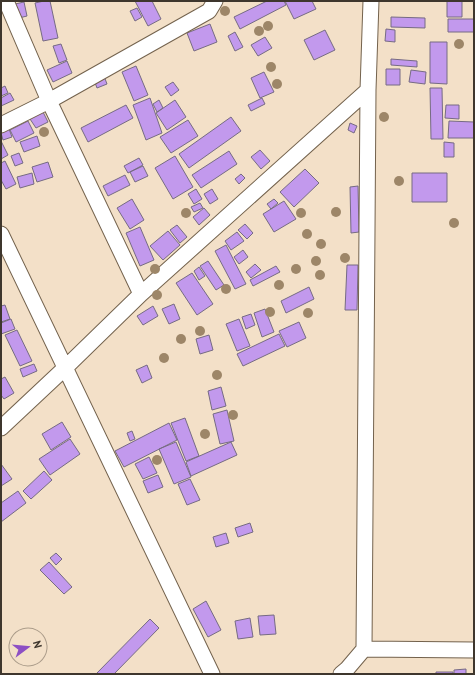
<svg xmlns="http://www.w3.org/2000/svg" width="475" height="675" font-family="'PT Sans',sans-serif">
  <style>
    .building { fill: #c299ed; stroke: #766b83 }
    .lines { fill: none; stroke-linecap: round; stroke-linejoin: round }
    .street-casing { stroke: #73624d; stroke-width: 17 }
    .street { stroke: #fff; stroke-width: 15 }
    .tree { fill: #9d8668 }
  </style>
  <rect width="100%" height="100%" fill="#f3e0c8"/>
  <path class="building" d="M 44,1 L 50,1 L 58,38 L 43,41 L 35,3 Z
    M 135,1 L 152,1 L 161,19 L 148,26 Z
    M 267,1 L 284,1 L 286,5 L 240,29 L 234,17 Z
    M 285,1 L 312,1 L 316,9 L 294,19 Z
    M 447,1 L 462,1 L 462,17 L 447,17 Z
    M 24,2 L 27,16 L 19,18 L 15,4 Z
    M 137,8 L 142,17 L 135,21 L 130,11 Z
    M 391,17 L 425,18 L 425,28 L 391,27 Z
    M 448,19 L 474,19 L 474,32 L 448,32 Z
    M 210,24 L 217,42 L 194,51 L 187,33 Z
    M 386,29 L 395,30 L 395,42 L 385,41 Z
    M 325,30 L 335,50 L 314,60 L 304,40 Z
    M 235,32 L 243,47 L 235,51 L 228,36 Z
    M 265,37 L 272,48 L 258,56 L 251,45 Z
    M 430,42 L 447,42 L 447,84 L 430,83 Z
    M 61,44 L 67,60 L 59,63 L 53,46 Z
    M 391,59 L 417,61 L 417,67 L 391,65 Z
    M 67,61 L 72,73 L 53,82 L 47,70 Z
    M 136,66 L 148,95 L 134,101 L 122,72 Z
    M 386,69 L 400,69 L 400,85 L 386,85 Z
    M 411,70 L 426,72 L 425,84 L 409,82 Z
    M 264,72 L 274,92 L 260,98 L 251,78 Z
    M 104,76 L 107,84 L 97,88 L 94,80 Z
    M 173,82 L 179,90 L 171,96 L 165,87 Z
    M 5,86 L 8,93 L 1,96 L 1,88 Z
    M 430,88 L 442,88 L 443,139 L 431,139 Z
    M 10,93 L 14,100 L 1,106 L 1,98 Z
    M 150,98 L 162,133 L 146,140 L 133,105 Z
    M 262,98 L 265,104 L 251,111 L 248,105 Z
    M 159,100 L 163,108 L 157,112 L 153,104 Z
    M 175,100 L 186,117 L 167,130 L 156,113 Z
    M 126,105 L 133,118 L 88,142 L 81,128 Z
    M 446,105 L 459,105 L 459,119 L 445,118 Z
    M 43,112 L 48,122 L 36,128 L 30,119 Z
    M 231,117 L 241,131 L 189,168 L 179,154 Z
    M 188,120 L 198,136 L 171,153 L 160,137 Z
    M 28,121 L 34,133 L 16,142 L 10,130 Z
    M 449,121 L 474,122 L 474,138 L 448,138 Z
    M 350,123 L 357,126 L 354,133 L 348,130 Z
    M 9,129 L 12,137 L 3,140 L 1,133 Z
    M 37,136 L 40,146 L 24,152 L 20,142 Z
    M 1,141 L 8,155 L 1,159 Z
    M 444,142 L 454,143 L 454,157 L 444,157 Z
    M 260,150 L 270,161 L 261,169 L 251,157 Z
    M 229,151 L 237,164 L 201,188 L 192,175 Z
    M 19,153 L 23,163 L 15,166 L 11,156 Z
    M 175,156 L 193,187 L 173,199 L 155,168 Z
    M 139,158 L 143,165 L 128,173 L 124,166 Z
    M 5,161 L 16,184 L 6,189 L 1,180 L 1,163 Z
    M 48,162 L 53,177 L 37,182 L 32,167 Z
    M 143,166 L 148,176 L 135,182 L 130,172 Z
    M 305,169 L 319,183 L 294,207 L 280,192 Z
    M 32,173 L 34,184 L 20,188 L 17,177 Z
    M 412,173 L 447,173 L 447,202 L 412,202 Z
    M 241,174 L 245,178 L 239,184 L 235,179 Z
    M 125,175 L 130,185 L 108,196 L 103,186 Z
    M 358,186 L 359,232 L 351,233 L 350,187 Z
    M 196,189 L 202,199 L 194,204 L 188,194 Z
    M 212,189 L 218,199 L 210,204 L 204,194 Z
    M 132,199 L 144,220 L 130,229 L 117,208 Z
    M 274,199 L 278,203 L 271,209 L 267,204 Z
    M 284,201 L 296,219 L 274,232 L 263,214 Z
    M 200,203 L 203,208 L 194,212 L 191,207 Z
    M 204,208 L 210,215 L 199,225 L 193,217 Z
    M 245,224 L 253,233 L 247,239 L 238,230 Z
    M 177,225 L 187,237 L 180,243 L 170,230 Z
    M 140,227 L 154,260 L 140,266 L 126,233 Z
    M 168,231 L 180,245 L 163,260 L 150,246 Z
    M 237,232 L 244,241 L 231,250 L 225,241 Z
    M 226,245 L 246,284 L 235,289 L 215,251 Z
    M 243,250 L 248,257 L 239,264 L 234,257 Z
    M 208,261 L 224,285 L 216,290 L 200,266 Z
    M 255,264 L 261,270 L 251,278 L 246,272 Z
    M 347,265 L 358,265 L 357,310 L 345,310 Z
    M 276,266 L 280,272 L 253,286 L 250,280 Z
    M 199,267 L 205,276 L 199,280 L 194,271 Z
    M 192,273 L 213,304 L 197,315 L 176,283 Z
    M 309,287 L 314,299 L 286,313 L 281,301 Z
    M 174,304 L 180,319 L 169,324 L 162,309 Z
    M 5,305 L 10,319 L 1,322 L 1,306 Z
    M 153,306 L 158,316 L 143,325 L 137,316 Z
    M 265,309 L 274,332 L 262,337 L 254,313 Z
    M 251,314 L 255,325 L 246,329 L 242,317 Z
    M 11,319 L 15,329 L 1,334 L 1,323 Z
    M 239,319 L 250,346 L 237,351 L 226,324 Z
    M 299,322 L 306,338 L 287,347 L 279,331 Z
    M 17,330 L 32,361 L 20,366 L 5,335 Z
    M 279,334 L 285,346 L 243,366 L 237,354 Z
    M 209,335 L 213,350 L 200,354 L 196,339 Z
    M 34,364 L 37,371 L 23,377 L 20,369 Z
    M 147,365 L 152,378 L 142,383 L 136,370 Z
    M 5,377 L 14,393 L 4,399 L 1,395 L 1,379 Z
    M 221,387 L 226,406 L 212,410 L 208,391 Z
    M 227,410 L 234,441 L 220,444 L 213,414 Z
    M 185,418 L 199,456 L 186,461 L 171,423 Z
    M 62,422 L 71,437 L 51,450 L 42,434 Z
    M 169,423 L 177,440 L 124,467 L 115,451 Z
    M 132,431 L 135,439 L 130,441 L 127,433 Z
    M 70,439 L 80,454 L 50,475 L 39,459 Z
    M 176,442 L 191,477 L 174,484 L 159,449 Z
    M 231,442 L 237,455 L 191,476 L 186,462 Z
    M 149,457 L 157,473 L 143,479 L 135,464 Z
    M 1,464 L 12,479 L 1,486 Z
    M 44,471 L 52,480 L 31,499 L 23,491 Z
    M 158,475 L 163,487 L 148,493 L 143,481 Z
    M 190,479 L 200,500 L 187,505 L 178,484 Z
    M 18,491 L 26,503 L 1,522 L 1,503 Z
    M 250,523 L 253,532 L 238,537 L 235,528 Z
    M 226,533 L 229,543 L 216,547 L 213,537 Z
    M 56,553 L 62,559 L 56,565 L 50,558 Z
    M 49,562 L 72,587 L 64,594 L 40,570 Z
    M 206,601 L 221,630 L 208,637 L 193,609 Z
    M 274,615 L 276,634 L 260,635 L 258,616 Z
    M 250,618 L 253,637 L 238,639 L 235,621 Z
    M 150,619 L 159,628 L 114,674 L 96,674 Z
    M 466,669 L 466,674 L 454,674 L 454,670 Z
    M 436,672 L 453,672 L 453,674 L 436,674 Z"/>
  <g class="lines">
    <g class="street-casing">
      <path id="street" d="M 6,1 L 49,101 L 141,294
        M 1,125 L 49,101 L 209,11 L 215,1
        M 1,234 L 212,674
        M 1,428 L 65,368 L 141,294 L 368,90
        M 364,649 L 474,650
        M 341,674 L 347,669 L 364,649 L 368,90 L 371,1"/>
    </g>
    <use href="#street" class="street"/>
  </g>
  <g class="tree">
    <circle cx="225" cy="11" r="5"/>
    <circle cx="268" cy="26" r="5"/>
    <circle cx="259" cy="31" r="5"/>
    <circle cx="459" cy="44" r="5"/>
    <circle cx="271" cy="67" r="5"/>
    <circle cx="277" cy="84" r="5"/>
    <circle cx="384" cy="117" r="5"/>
    <circle cx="44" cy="132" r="5"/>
    <circle cx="399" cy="181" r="5"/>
    <circle cx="336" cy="212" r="5"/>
    <circle cx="186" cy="213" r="5"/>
    <circle cx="301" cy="213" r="5"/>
    <circle cx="454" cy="223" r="5"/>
    <circle cx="307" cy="234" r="5"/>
    <circle cx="321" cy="244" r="5"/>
    <circle cx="345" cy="258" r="5"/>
    <circle cx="316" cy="261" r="5"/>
    <circle cx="155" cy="269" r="5"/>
    <circle cx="296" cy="269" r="5"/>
    <circle cx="320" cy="275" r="5"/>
    <circle cx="279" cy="285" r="5"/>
    <circle cx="226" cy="289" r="5"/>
    <circle cx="157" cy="295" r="5"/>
    <circle cx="270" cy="312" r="5"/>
    <circle cx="308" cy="313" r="5"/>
    <circle cx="200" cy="331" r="5"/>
    <circle cx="181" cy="339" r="5"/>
    <circle cx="164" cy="358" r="5"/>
    <circle cx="217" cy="375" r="5"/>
    <circle cx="233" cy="415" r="5"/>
    <circle cx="205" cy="434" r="5"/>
    <circle cx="157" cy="460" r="5"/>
  </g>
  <rect width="475" height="675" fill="none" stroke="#3e362d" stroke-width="4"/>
  <g transform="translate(28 647) rotate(74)"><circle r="19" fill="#f3e0c8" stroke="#ab9c8a"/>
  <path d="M0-3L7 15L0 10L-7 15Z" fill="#8d4fc4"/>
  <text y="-6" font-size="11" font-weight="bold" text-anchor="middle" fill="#3e362d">N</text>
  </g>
</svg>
